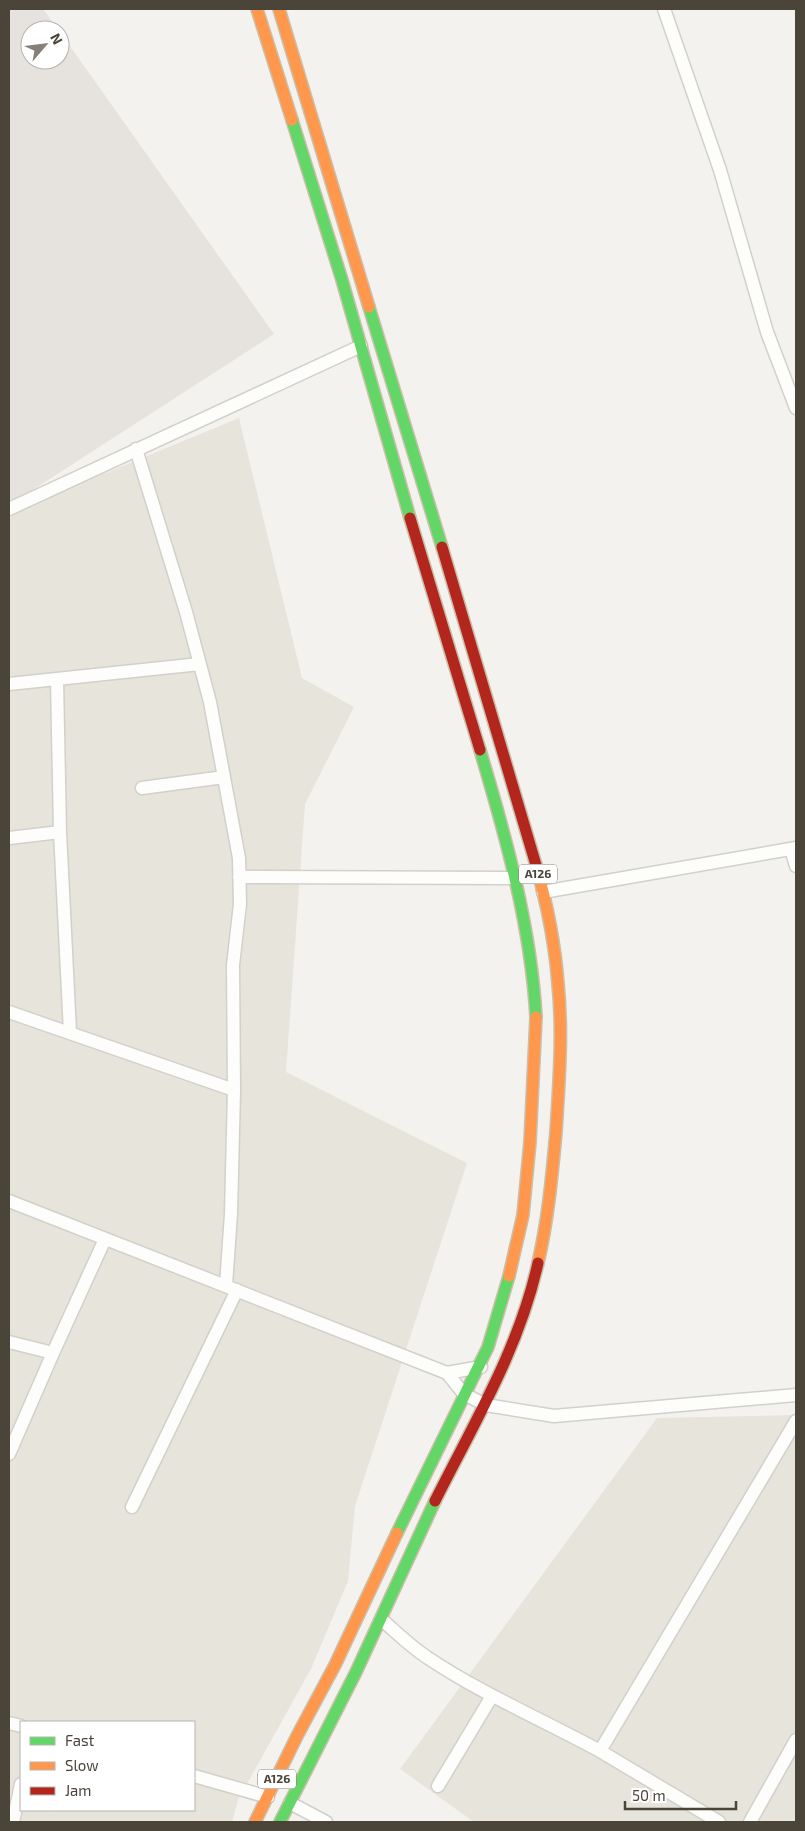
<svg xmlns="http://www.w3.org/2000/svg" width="805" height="1831" font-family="'Exo 2',sans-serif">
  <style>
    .residential { fill: #e7e4dc; fill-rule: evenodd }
    .parking { fill: #e6e3df }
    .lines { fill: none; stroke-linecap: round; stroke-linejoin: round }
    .street-casing { stroke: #d2d0cb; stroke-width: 15 }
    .fast-casing { stroke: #ccbfa9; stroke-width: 14 }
    .slow-casing { stroke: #ccbfa9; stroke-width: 14 }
    .jam-casing { stroke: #ccbfa9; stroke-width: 14 }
    .street { stroke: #fdfdfc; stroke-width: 12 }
    .fast { stroke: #63d668; stroke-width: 11 }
    .slow { stroke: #ff974d; stroke-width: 11 }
    .jam { stroke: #b3261e; stroke-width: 11 }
    .labels { text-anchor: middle; stroke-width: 5; stroke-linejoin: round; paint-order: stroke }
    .shield { fill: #fff; stroke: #817c74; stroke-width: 1 }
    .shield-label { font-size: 12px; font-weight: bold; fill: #4b4439 }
  </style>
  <rect width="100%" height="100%" fill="#f4f2ee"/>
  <path class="residential" d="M 239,418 L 302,678 L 354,707 L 305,804 L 286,1072 L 467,1163 L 355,1506 L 348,1581 L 311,1669 L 238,1800 L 232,1822 L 9,1822 L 9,516 L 38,501 ZM 21,1722 L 194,1722 L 194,1810 L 21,1810 Z
    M 796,1415 L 796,1822 L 474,1822 L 400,1769 L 657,1418 Z"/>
  <path class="parking" d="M 9,9 L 43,9 L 58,30 L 30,30 L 30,60 L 60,60 L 60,32 L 274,334 L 28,493 L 9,502 Z"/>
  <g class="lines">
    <g class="street-casing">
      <path id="street" d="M 664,9 L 720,170 L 767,332 L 796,408
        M 136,449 L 186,612 L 210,702 L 239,858 L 240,904 L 233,965 L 234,1090 L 231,1214 L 226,1285
        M 9,509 L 361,346
        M 57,679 L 60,832 L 70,1032
        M 9,684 L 200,664
        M 142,788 L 224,777
        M 9,838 L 60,832
        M 791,849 L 796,866
        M 239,877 L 514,878
        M 543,892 L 796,848
        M 9,1012 L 234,1090
        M 9,1201 L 447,1373 L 464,1394 L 486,1405 L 554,1416 L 796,1395
        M 9,1342 L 53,1353
        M 447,1373 L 481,1367
        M 9,1454 L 53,1353 L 105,1239
        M 132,1507 L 237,1290
        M 381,1619 C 396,1632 411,1647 428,1658 C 482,1694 543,1720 600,1751 L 796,1421
        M 9,1723 L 21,1726
        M 600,1751 L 719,1822
        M 194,1776 L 268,1797
        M 438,1786 L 492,1696
        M 290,1803 L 326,1822
        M 13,1822 L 21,1784
        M 750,1822 L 796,1740"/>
    </g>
    <g class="fast-casing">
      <path id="fast" d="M 292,120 L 342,280 L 410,518
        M 369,307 L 442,547
        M 480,750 C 506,837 531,927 536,1017
        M 397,1533 L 488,1347 L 509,1276
        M 280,1822 L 356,1672 L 435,1501"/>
    </g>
    <g class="slow-casing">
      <path id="slow" d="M 257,9 L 292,120
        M 279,9 L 369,307
        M 536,865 C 547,904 555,944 558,984 C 563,1033 559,1083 556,1132 C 552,1176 548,1220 538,1263
        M 509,1276 L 523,1215 L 530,1142 L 536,1017
        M 255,1822 L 297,1736 L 335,1665 L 397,1533"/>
    </g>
    <g class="jam-casing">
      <path id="jam" d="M 410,518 L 480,750
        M 442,547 L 536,865
        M 435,1501 C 474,1423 519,1349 538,1263"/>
    </g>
    <use href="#street" class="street"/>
    <use href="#fast" class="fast"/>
    <use href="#slow" class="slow"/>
    <use href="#jam" class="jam"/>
  </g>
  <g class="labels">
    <g class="shield">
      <rect x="519" y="864.5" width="38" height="19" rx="4"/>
      <rect x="258" y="1769.5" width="38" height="19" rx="4"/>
    </g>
    <g class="shield-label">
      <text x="538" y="878">A126</text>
      <text x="277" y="1783">A126</text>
    </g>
  </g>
  <rect width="805" height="1831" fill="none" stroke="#4b4439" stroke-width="20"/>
  <rect x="20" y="1721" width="175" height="90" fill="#ffffff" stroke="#b7b4b0"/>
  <rect x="30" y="1737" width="25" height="8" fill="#63d668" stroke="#b7b4b0"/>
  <text x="65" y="1746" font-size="15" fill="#4b4439">Fast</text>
  <rect x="30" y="1762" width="25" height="8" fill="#ff974d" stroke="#b7b4b0"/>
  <text x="65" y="1771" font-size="15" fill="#4b4439">Slow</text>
  <rect x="30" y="1787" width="25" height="8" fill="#b3261e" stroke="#b7b4b0"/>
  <text x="65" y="1796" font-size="15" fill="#4b4439">Jam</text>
  <g transform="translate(45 45) rotate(62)"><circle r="24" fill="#ffffff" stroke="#b7b4b0"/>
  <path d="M0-4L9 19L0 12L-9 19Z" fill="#868178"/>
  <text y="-8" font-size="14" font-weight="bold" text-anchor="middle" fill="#4b4439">N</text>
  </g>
  <path d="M625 1801v8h111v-8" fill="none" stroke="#4b4439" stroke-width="2.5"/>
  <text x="632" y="1801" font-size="15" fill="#4b4439" stroke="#ffffff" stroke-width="4" paint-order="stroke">50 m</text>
</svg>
